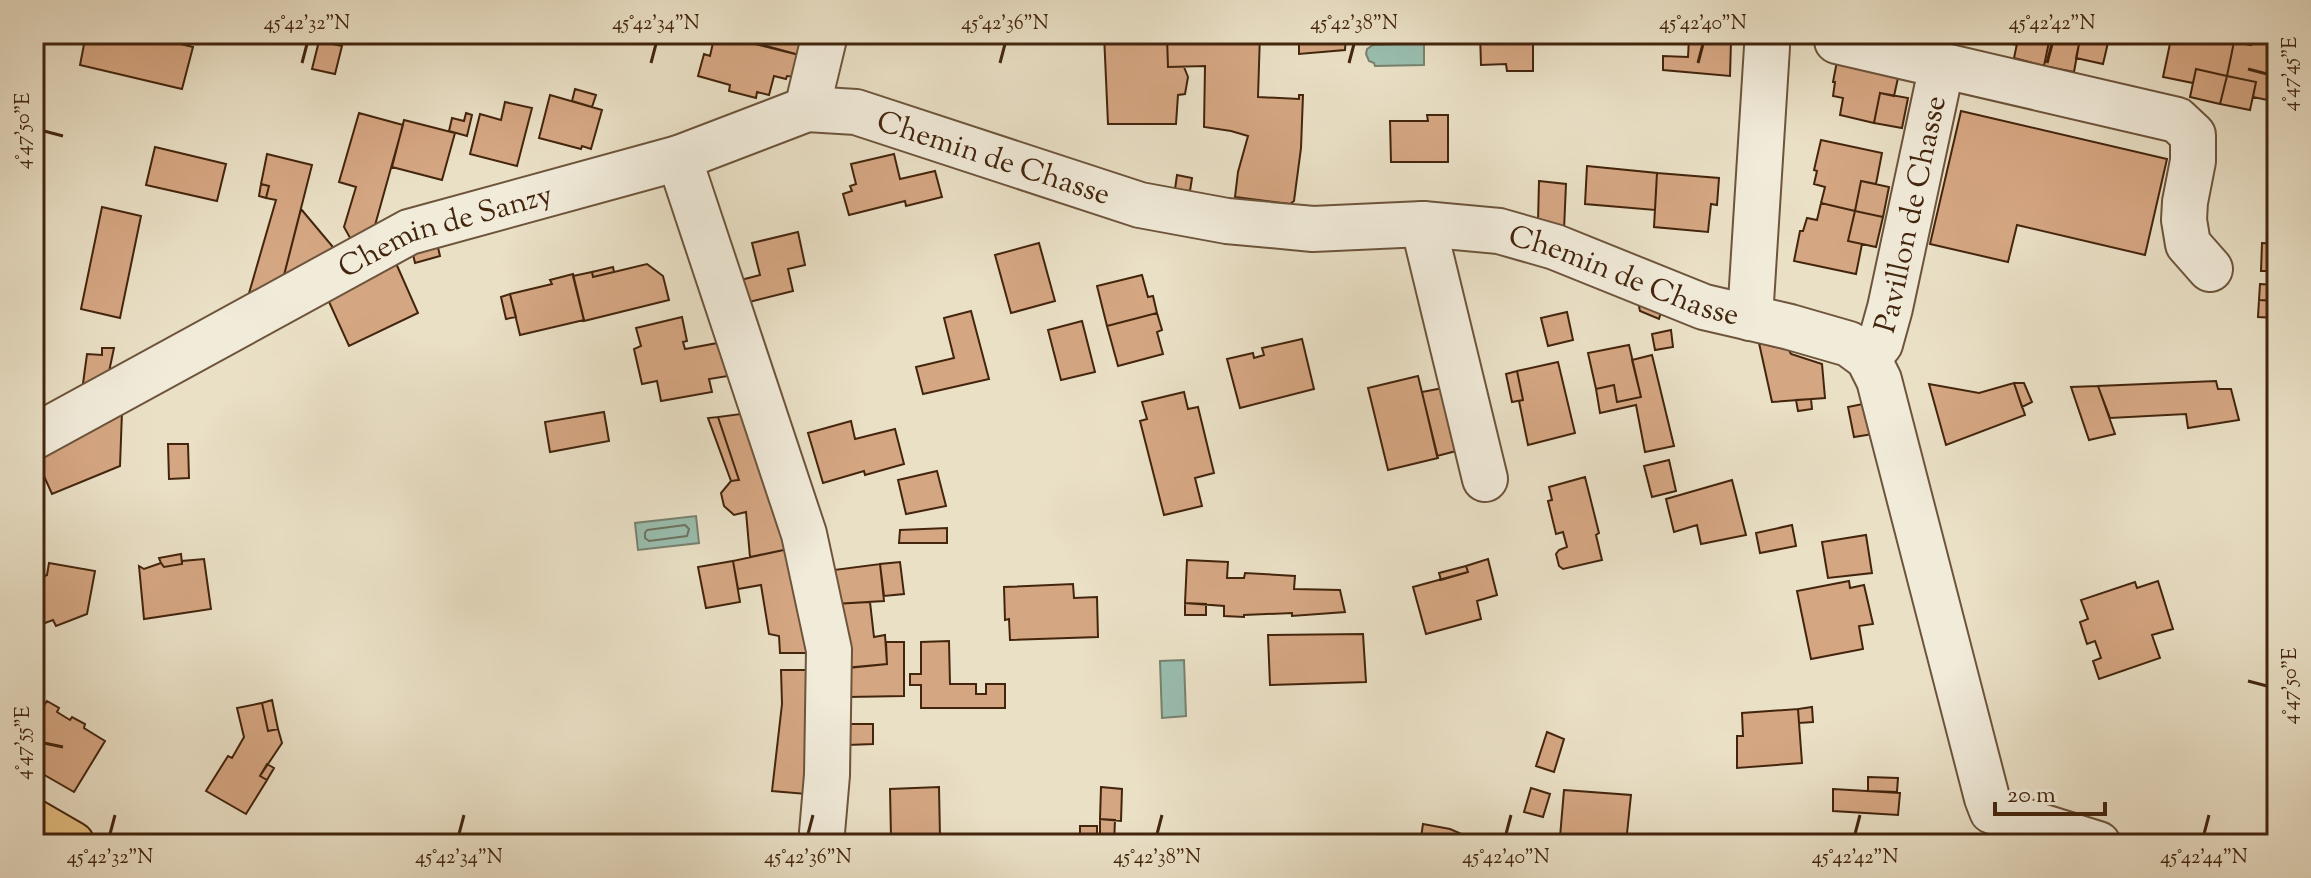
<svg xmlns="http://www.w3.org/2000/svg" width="2311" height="878" font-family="'Sorts Mill Goudy',serif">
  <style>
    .water { fill: #99beaf; stroke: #77816e; stroke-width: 2 }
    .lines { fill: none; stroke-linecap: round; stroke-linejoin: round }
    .shore { stroke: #6e725e; stroke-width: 2 }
    .building { fill: #d5a682; stroke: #43250d; stroke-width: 2 }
    .minor-casing { stroke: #6d543b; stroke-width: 48 }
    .major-casing { stroke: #43250d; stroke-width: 48 }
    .minor { stroke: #f1ebda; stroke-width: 44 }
    .major { stroke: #e5c083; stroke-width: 44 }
    .ticks { fill: none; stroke: #43250d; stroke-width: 3 }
    .labels { text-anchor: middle; stroke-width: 7; stroke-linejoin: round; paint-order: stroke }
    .street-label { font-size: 30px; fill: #43250d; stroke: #f1ebda }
    .neatline { fill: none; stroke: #43250d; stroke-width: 3 }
    .ticks-label { font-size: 20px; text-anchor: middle; fill: #43250d }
  </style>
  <rect width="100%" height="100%" fill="#eae0c6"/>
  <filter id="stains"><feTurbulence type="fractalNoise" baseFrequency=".0025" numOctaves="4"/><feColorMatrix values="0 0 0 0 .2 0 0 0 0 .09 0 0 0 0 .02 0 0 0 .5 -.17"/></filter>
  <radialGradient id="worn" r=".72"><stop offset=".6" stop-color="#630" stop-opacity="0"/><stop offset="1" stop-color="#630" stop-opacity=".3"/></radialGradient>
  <path class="water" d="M 1424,43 L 1424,65 L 1375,66 L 1374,63 L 1369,61 L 1366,54 L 1367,49 L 1373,45 Z
    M 696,516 L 699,543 L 638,550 L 635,523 Z
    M 1184,660 L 1186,716 L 1162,718 L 1160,661 Z"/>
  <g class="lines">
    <path class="shore" d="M 685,525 L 689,529 L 687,536 L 649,541 L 645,538 L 645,533 L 647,530 Z"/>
  </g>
  <path class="building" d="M 86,34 L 139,34 L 193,47 L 182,89 L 80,65 Z
    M 715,34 L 803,56 L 796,77 L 787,76 L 786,79 L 774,76 L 769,95 L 757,92 L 756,98 L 729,91 L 730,85 L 698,76 L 704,54 L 710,56 Z
    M 762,34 L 808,34 L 803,56 L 759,44 Z
    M 1104,34 L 1126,34 L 1126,38 L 1167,37 L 1168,67 L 1184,67 L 1188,77 L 1185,94 L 1178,95 L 1176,124 L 1108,124 Z
    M 1226,34 L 1260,34 L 1258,97 L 1299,99 L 1299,95 L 1303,95 L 1301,148 L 1294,201 L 1290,204 L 1235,197 L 1238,172 L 1248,136 L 1231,131 L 1204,127 L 1205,66 L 1168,67 L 1167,37 Z
    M 1260,34 L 1299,34 L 1299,37 L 1259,40 Z
    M 1299,34 L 1346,34 L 1345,50 L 1299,54 Z
    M 1480,34 L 1533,34 L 1533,71 L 1507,71 L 1506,64 L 1481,65 Z
    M 1624,34 L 1664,34 L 1664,39 Z
    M 1724,34 L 1761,34 L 1761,43 L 1731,41 L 1730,76 L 1663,70 L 1663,56 L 1688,57 L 1689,38 L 1724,39 Z
    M 1992,34 L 2019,34 L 2017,45 L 1991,39 Z
    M 2019,34 L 2036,34 L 2050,37 L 2044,66 L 2014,58 Z
    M 2050,34 L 2110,34 L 2103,64 L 2076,58 L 2079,44 L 2050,37 Z
    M 2172,34 L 2218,34 L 2217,38 L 2234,42 L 2227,76 L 2196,69 L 2193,83 L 2163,77 Z
    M 2253,35 L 2267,38 L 2268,35 L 2277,37 L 2277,102 L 2253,97 L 2256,82 L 2227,76 L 2234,42 L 2251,45 Z
    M 2050,37 L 2079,44 L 2074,72 L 2044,66 Z
    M 319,41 L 342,46 L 335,74 L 312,69 Z
    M 1838,56 L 1900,69 L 1894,96 L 1880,93 L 1874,123 L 1840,115 L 1843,98 L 1833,96 L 1835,82 L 1833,82 Z
    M 2196,69 L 2227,76 L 2220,104 L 2190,97 Z
    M 2227,76 L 2256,82 L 2250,110 L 2220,104 Z
    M 575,89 L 596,95 L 592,107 L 572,101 Z
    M 1880,93 L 1908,98 L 1902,128 L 1874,123 Z
    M 550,95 L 602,110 L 591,149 L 582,146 L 581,149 L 539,138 Z
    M 505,102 L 532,108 L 517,166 L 470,154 L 480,114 L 501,120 Z
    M 1961,111 L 2167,159 L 2145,255 L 2017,225 L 2008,262 L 1930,244 Z
    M 359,113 L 403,125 L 372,236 L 354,245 L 344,227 L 356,187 L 339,182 Z
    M 466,113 L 472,115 L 467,136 L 449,131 L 452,118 L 464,121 Z
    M 1427,115 L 1448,115 L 1448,162 L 1391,162 L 1390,121 L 1428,121 Z
    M 404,120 L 455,133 L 442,180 L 392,167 Z
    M 1821,140 L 1882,153 L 1876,184 L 1861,181 L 1855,211 L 1821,203 L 1825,187 L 1814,184 L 1817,171 L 1814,170 Z
    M 155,147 L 226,164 L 217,201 L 146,185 Z
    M 267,154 L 312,165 L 281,287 L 245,307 L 276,200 L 266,198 L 269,186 L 261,184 Z
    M 894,154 L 900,179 L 935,171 L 942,197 L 906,206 L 905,201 L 849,215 L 843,194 L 852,191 L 850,186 L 856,184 L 851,164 Z
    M 1587,166 L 1657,173 L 1655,210 L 1585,204 Z
    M 1657,173 L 1719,178 L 1717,205 L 1711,204 L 1708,232 L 1654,227 Z
    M 1177,175 L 1192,178 L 1190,191 L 1175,189 Z
    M 1539,181 L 1566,184 L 1564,230 L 1538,222 Z
    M 1861,181 L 1889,187 L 1883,217 L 1855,211 Z
    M 261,184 L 269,186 L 266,198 L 259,196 Z
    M 1821,203 L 1855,211 L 1848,241 L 1862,244 L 1856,274 L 1794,261 L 1800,231 L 1803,231 L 1807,218 L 1817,220 Z
    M 102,207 L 141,216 L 120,318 L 81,309 Z
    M 301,209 L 338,253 L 281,287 Z
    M 1855,211 L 1883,217 L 1876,247 L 1848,241 Z
    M 798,232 L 805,265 L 788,269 L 793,291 L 745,303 L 737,281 L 760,275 L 752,243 Z
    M 436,239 L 440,256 L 415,263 L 412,250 Z
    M 1039,243 L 1055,301 L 1011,313 L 995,255 Z
    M 2262,243 L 2277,244 L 2277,285 L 2274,284 L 2275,271 L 2261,271 Z
    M 395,261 L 418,313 L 349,346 L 325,293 Z
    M 647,264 L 663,276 L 669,300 L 584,321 L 573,276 L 592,272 L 593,277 Z
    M 613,267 L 614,272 L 593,277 L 592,272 Z
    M 573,274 L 584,320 L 520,335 L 510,294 L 552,284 L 550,280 Z
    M 1142,275 L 1148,297 L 1153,296 L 1157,313 L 1107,326 L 1097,286 Z
    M 2260,284 L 2277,285 L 2277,301 L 2259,300 Z
    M 510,294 L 516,317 L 506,319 L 501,297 Z
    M 1637,298 L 1662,309 L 1659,319 L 1640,311 Z
    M 2259,300 L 2277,301 L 2277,318 L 2258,317 Z
    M 971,311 L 989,379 L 923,394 L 916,367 L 954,358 L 944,318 Z
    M 1567,312 L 1573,340 L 1548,346 L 1541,318 Z
    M 1157,313 L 1162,330 L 1157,332 L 1163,354 L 1118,366 L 1107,326 Z
    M 682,317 L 687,341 L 683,342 L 685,349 L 723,342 L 734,375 L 709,379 L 712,392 L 661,401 L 657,381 L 642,384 L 634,349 L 641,346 L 636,328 Z
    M 1082,321 L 1095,372 L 1061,380 L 1048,330 Z
    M 1671,330 L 1673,347 L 1655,350 L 1652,334 Z
    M 1302,339 L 1314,389 L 1240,408 L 1227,359 L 1253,353 L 1254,358 L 1264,355 L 1262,348 Z
    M 1759,343 L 1789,350 L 1791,354 L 1822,364 L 1825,398 L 1772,402 Z
    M 1629,345 L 1641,397 L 1617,402 L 1614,385 L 1596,389 L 1588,353 Z
    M 102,348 L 114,348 L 106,386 L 81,398 L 87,354 L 102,355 Z
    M 1652,355 L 1674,446 L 1645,452 L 1636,405 L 1600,413 L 1596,389 L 1614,385 L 1617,402 L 1641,397 L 1632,360 Z
    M 1558,362 L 1575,433 L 1528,445 L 1519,401 L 1523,400 L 1517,371 Z
    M 1517,371 L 1523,400 L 1512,402 L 1506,374 Z
    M 1418,376 L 1438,458 L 1388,470 L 1368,388 Z
    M 2216,381 L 2218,389 L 2231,389 L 2239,420 L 2188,428 L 2186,414 L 2110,418 L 2098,386 Z
    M 2014,383 L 2024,383 L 2032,402 L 2022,407 Z
    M 2014,383 L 2025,415 L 1946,445 L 1929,384 L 1979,393 Z
    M 2098,386 L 2115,434 L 2089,440 L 2071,387 Z
    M 1443,388 L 1460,450 L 1437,456 L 1422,392 Z
    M 1184,392 L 1188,409 L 1198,407 L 1214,473 L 1195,478 L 1202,506 L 1164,515 L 1140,421 L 1147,419 L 1142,402 Z
    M 1811,399 L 1812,409 L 1798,411 L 1796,400 Z
    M 1868,403 L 1873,434 L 1854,437 L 1848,407 Z
    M 122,412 L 120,466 L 52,494 L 34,454 Z
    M 604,412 L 609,441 L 550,452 L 545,422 Z
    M 748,413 L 793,548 L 750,557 L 746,512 L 734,515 L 724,506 L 721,493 L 731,481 L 739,480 L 718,417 Z
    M 718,417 L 739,480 L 731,481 L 708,418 Z
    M 851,421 L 855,439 L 895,429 L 904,464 L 865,475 L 864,471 L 823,483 L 808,433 Z
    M 168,444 L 188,444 L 189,478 L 169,479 Z
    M 1669,460 L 1676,491 L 1652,497 L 1644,466 Z
    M 937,471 L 946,506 L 906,514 L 898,480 Z
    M 1585,477 L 1599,533 L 1596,535 L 1602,560 L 1563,569 L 1559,566 L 1556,554 L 1559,550 L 1567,547 L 1563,532 L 1556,534 L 1548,501 L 1552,500 L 1549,487 Z
    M 1732,480 L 1746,535 L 1701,544 L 1697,525 L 1674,532 L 1666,499 Z
    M 1792,525 L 1796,546 L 1760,553 L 1756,533 Z
    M 947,528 L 947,543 L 899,543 L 900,530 Z
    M 1866,535 L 1872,573 L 1828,578 L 1822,542 Z
    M 793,548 L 813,653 L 780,653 L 779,636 L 769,634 L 761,585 L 738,589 L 733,561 Z
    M 181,554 L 182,564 L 164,567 L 161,563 L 159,558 Z
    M 204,559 L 211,609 L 144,619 L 139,566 L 144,569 L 161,563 L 164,567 L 182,564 L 182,561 Z
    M 1488,559 L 1497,595 L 1477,601 L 1481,619 L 1426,634 L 1413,587 L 1468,572 L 1466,566 Z
    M 1187,560 L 1228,562 L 1227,578 L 1244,578 L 1245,573 L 1295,576 L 1294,589 L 1340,590 L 1345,612 L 1292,616 L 1292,613 L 1244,615 L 1244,617 L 1224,616 L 1224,606 L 1185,603 Z
    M 733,561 L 740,602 L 706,608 L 698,567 Z
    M 900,562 L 904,594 L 884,596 L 880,564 Z
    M 49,563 L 95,571 L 87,614 L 56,626 L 53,620 L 34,627 L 34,581 L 47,575 Z
    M 880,564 L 884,601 L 834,604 L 826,571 Z
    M 1466,566 L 1468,572 L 1441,580 L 1439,573 Z
    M 1849,581 L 1850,588 L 1864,585 L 1873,624 L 1859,626 L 1863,649 L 1811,659 L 1797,591 Z
    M 2158,581 L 2173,629 L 2152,635 L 2160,658 L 2099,679 L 2093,661 L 2101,658 L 2095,641 L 2087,644 L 2080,622 L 2088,619 L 2081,600 L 2135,582 L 2137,588 Z
    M 1073,584 L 1074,598 L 1097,597 L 1098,637 L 1010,640 L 1009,619 L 1005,620 L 1004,587 Z
    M 870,602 L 874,637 L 885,635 L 887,664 L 844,668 L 834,604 Z
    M 1185,603 L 1206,604 L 1206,615 L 1185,615 Z
    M 1363,634 L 1366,682 L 1270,685 L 1268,635 Z
    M 949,641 L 950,684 L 976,684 L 976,694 L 986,694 L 986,684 L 1005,684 L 1005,708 L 921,708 L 921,685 L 910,685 L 910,674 L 921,674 L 921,642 Z
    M 886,642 L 904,642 L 904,696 L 848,697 L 848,668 L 887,664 Z
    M 781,670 L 814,670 L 806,794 L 772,791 L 782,704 Z
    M 272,700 L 278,729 L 268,731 L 262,703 Z
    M 47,701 L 59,708 L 57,712 L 70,720 L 72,717 L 85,724 L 84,728 L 105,741 L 74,792 L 34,769 L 34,708 L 40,711 Z
    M 262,703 L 268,731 L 278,729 L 282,743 L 260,776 L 267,780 L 246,814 L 206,791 L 228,756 L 232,758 L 244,737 L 237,708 Z
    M 1812,707 L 1813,722 L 1799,723 L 1798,709 Z
    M 1798,709 L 1802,763 L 1737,768 L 1737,736 L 1743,736 L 1742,713 Z
    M 848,724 L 873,724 L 873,744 L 848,745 Z
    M 1547,732 L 1564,739 L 1554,772 L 1536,766 Z
    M 267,764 L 274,768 L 267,780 L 260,776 Z
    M 1868,777 L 1898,778 L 1897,792 L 1868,791 Z
    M 939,787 L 940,837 L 891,837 L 890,789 Z
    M 1101,787 L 1122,789 L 1121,821 L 1100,819 Z
    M 1531,788 L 1550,794 L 1543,817 L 1524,812 Z
    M 1833,789 L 1900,793 L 1898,815 L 1833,811 Z
    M 1564,790 L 1631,795 L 1626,843 L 1560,837 Z
    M 1100,819 L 1115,820 L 1114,844 L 1100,844 Z
    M 1423,824 L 1450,829 L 1464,835 L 1469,844 L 1420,844 Z
    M 1080,826 L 1097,826 L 1097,836 L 1080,837 Z
    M 1097,836 L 1096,844 L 1080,844 L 1080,837 Z
    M 891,837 L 940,837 L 940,841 L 956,840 L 956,844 L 891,844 Z"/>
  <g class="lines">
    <g class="minor-casing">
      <g id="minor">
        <path d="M 1837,41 L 2177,120 L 2193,135 L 2193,161 L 2185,202 L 2184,220 L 2188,244 L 2210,269"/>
        <path id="s1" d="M 807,109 L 856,112 L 1140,205 L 1227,221 L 1313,229 L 1423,224 L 1499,231 L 1555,247 L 1704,307 L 1790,327 L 1849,344 L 1868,358 L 1879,380 L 1987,798 L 1992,811 L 2098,844"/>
        <path d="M 679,158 L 804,534 L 829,650 L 827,775 L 821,844"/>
        <path d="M 1423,224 L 1485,479"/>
        <path d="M 1750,318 L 1767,47"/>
        <path id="s2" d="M 1868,358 L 1880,344 L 1890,308 L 1942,65"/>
        <path id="s3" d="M 34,437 L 409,232 L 679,158 L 807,109 L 825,34"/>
      </g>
    </g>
    <g class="major-casing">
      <path id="major" d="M 34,822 L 72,844"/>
    </g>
    <use href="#minor" class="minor"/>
    <use href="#major" class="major"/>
  </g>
  <path class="ticks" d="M 302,63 L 307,44M 651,63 L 656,44M 1000,63 L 1005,44M 1349,63 L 1354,44M 1698,63 L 1703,44M 2047,63 L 2052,44M 2248,69 L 2267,74M 44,131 L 63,136M 2248,681 L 2267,686M 44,743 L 63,747M 110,834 L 115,815M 459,834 L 464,815M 808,834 L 813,815M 1157,834 L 1162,815M 1506,834 L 1511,815M 1855,834 L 1860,815M 2204,834 L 2209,815"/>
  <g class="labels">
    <g class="street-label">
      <text dy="10" stroke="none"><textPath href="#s1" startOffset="194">Chemin de Chasse</textPath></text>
      <text dy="10" stroke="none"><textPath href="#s2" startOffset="152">Pavillon de Chasse</textPath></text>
      <text dy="10" stroke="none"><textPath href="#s3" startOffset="462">Chemin de Sanzy</textPath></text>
      <text dy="10" stroke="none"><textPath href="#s1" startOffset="842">Chemin de Chasse</textPath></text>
    </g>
  </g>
  <rect width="2311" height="878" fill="none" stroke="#eae0c6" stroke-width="88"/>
  <path d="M1995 802v12h110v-12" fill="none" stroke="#43250d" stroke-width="4"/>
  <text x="2007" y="802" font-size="24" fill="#43250d" stroke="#f1ebda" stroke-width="6" paint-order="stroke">20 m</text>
  <rect x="44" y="44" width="2223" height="790" class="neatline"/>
  <g class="ticks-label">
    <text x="307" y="29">45°42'32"N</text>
    <text x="656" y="29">45°42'34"N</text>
    <text x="1005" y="29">45°42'36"N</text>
    <text x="1354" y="29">45°42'38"N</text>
    <text x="1703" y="29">45°42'40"N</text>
    <text x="2052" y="29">45°42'42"N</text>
    <text transform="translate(2289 74) rotate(-90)" y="7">4°47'45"E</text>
    <text transform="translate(22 131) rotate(-90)" y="7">4°47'50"E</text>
    <text transform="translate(2289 686) rotate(-90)" y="7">4°47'50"E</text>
    <text transform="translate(22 743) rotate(-90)" y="7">4°47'55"E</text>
    <text x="110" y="863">45°42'32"N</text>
    <text x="459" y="863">45°42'34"N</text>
    <text x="808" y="863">45°42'36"N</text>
    <text x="1157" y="863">45°42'38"N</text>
    <text x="1506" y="863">45°42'40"N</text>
    <text x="1855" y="863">45°42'42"N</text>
    <text x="2204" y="863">45°42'44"N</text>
  </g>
  <rect width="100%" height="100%" filter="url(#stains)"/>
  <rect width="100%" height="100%" fill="url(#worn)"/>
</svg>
